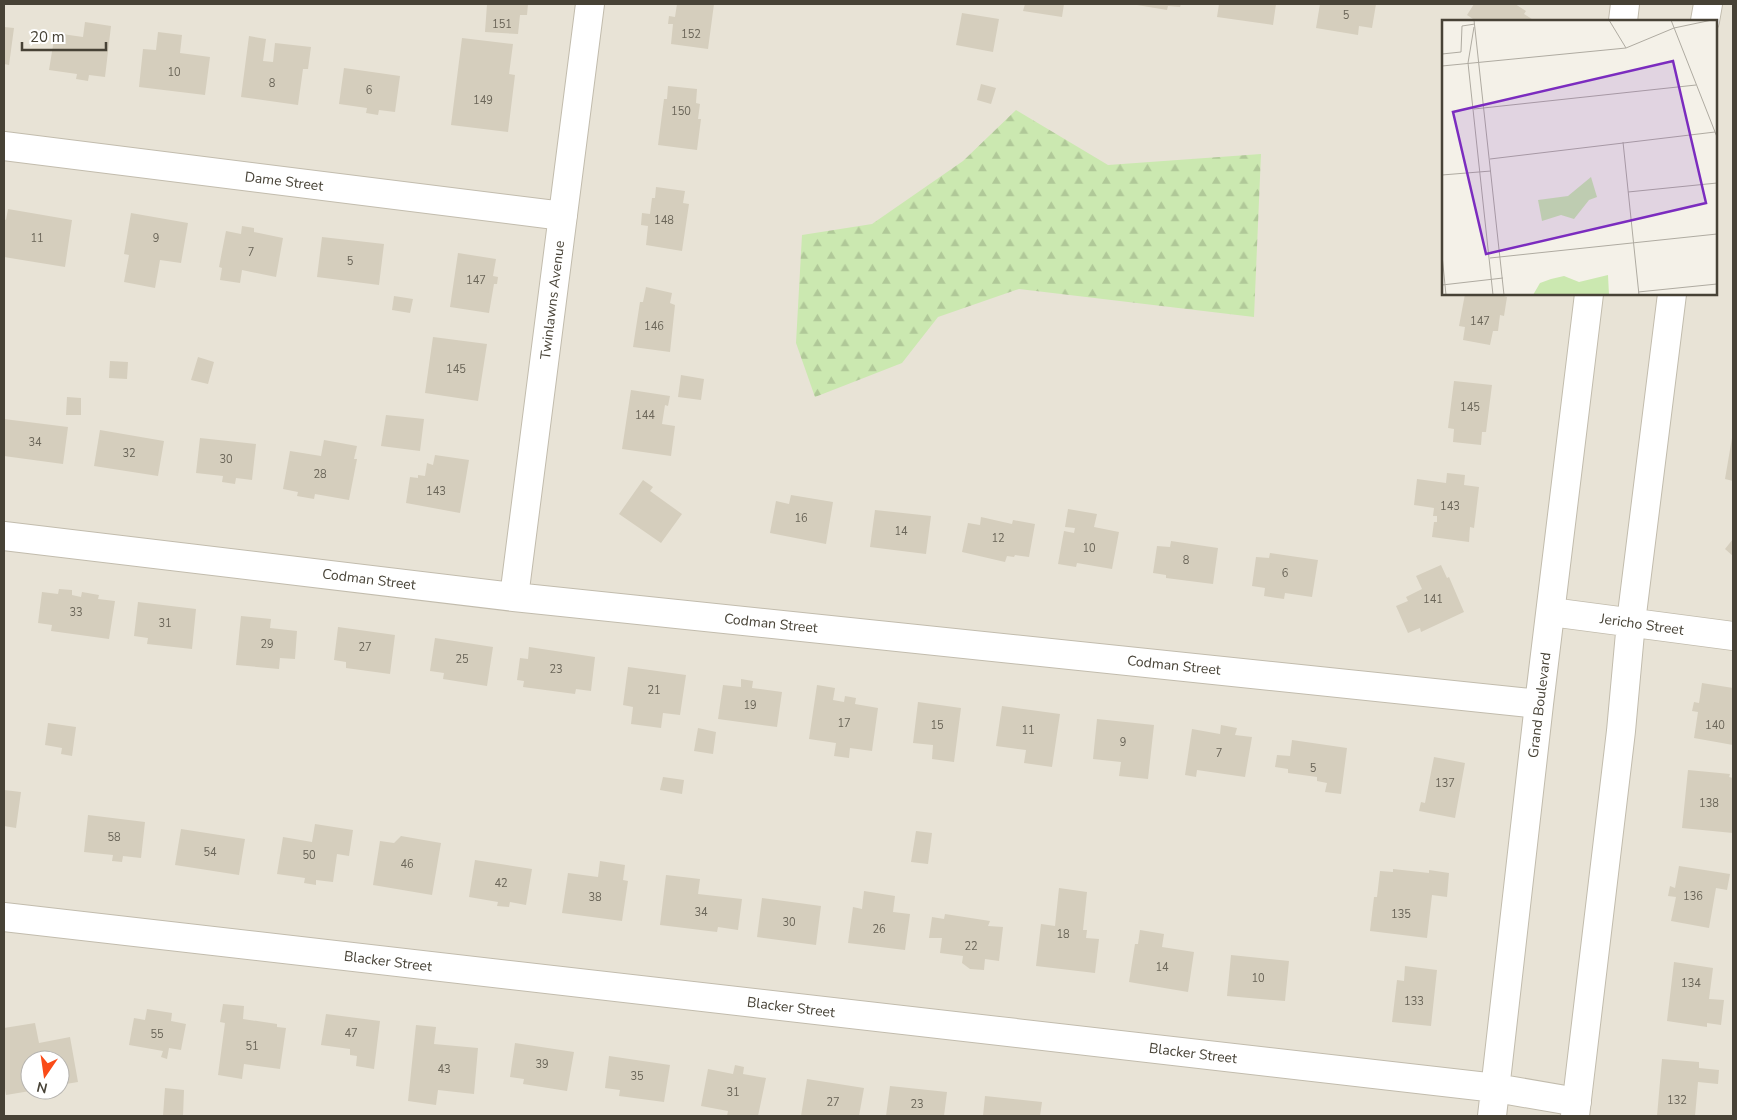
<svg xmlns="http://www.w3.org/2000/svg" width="1737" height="1120" font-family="'Nunito Sans',sans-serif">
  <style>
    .residential { fill: #e8e3d6; fill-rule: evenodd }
    .forest { fill: url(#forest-firs) }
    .building { fill: #d5cebd }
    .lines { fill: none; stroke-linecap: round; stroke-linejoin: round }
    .minor-casing { stroke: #c2bcad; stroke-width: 30 }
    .minor { stroke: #fff; stroke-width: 28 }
    .labels { text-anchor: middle; stroke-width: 5; stroke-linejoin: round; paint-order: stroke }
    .number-label { font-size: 11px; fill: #6a6558 }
    .street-label { font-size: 14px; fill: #474236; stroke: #fff }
    .inset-road { fill: none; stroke: #afaba1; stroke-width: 1 }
    .view { fill: #7b2cbf; fill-opacity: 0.15; stroke: #7b2cbf; stroke-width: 2.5 }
    .inset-edge { fill: none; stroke: #474236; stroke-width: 2.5 }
  </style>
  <defs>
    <pattern id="forest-firs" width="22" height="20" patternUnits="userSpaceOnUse" patternTransform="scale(1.25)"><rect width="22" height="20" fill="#cbe8b0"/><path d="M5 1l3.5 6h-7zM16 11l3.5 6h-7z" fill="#b0c898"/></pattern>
  </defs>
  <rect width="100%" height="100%" fill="#f4f1e8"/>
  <path class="residential" d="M 4,4 L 1733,4 L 1733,1116 L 4,1116 ZM 1443,21 L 1716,21 L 1716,294 L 1443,294 ZM 30,1060 L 60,1060 L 60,1090 L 30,1090 Z"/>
  <path class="forest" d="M 1016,110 L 1108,165 L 1261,154 L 1254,317 L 1019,289 L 938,317 L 902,363 L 815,397 L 796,343 L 802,235 L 872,224 L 963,161 Z"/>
  <path class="building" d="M 487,4 L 528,4 L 527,15 L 520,15 L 518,34 L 485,32 Z
    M 677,4 L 714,4 L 708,49 L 671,44 L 673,24 L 668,24 L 669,16 L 675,17 Z
    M 1025,4 L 1064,4 L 1062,17 L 1023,11 Z
    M 1131,4 L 1181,4 L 1180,7 L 1168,6 L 1167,10 Z
    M 1219,4 L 1276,4 L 1273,25 L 1217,17 Z
    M 1320,4 L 1376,4 L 1372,28 L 1359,26 L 1358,35 L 1316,28 Z
    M 1474,4 L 1515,4 L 1526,11 L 1524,14 L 1535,21 L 1476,21 L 1467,15 Z
    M 962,13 L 999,19 L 993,52 L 956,45 Z
    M 85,22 L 111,26 L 105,77 L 89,75 L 88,81 L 76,79 L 77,74 L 49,70 L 55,33 L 83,37 Z
    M 4,27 L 14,28 L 9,65 L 4,64 Z
    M 158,32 L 182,35 L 180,53 L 210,57 L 205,95 L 139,87 L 143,49 L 156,50 Z
    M 249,36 L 266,39 L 263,61 L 273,62 L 275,43 L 311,47 L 308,69 L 303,69 L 298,105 L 241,97 Z
    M 462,38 L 513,44 L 509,74 L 515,75 L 508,132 L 451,125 Z
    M 344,68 L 400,76 L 395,112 L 379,110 L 378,115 L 366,113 L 367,108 L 339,104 Z
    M 981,84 L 996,88 L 991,104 L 977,100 Z
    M 668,86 L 697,89 L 696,103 L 700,104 L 698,119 L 701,119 L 697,150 L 658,145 L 664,99 L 667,99 Z
    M 656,187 L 685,191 L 683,203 L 689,204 L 682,251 L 646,245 L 648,226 L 641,225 L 642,213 L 650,214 L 652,198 L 655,198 Z
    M 8,209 L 72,220 L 65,267 L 4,257 L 4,219 L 6,220 Z
    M 131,213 L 188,223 L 181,263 L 160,260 L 155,288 L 124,282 L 129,255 L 124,254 Z
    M 242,226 L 254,228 L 254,232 L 283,238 L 276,277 L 242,270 L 240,283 L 220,280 L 222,268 L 219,267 L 226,231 L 241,234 Z
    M 322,237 L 384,244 L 379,285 L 317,277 Z
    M 458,253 L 496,259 L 493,276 L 498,277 L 497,284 L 494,284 L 489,313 L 450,307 Z
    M 646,287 L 672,293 L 670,303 L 675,305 L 670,352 L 633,347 L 640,302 L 643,302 Z
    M 1465,294 L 1501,294 L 1501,295 L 1507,297 L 1504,316 L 1500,315 L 1498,331 L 1493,331 L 1490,345 L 1463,340 L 1465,327 L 1459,326 Z
    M 394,296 L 413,299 L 410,313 L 392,310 Z
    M 433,337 L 487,344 L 478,401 L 425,393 Z
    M 198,357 L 214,362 L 208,384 L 191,380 Z
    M 110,361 L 128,362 L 127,379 L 109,378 Z
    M 681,375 L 704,379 L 701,400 L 678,397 Z
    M 1454,381 L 1492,385 L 1486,432 L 1482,432 L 1481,445 L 1453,442 L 1454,429 L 1448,428 Z
    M 631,390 L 670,396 L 668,406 L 665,405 L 662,424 L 675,426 L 671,456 L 622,449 Z
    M 67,397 L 81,398 L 81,415 L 66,415 Z
    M 386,415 L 424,419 L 420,451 L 381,446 Z
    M 4,419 L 68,427 L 63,464 L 4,456 Z
    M 100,430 L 164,441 L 158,476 L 94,466 Z
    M 200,438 L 256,444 L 252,480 L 236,478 L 235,484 L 222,482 L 223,476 L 196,473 Z
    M 1732,438 L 1733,438 L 1733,481 L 1725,479 Z
    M 324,440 L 357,446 L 354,459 L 357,459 L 349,500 L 315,494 L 314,499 L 297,496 L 298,492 L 283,489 L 290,451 L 321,456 Z
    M 435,455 L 469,460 L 460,513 L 406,503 L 410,477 L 418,478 L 418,475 L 425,476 L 427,463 L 433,465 Z
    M 1447,473 L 1465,475 L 1464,485 L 1479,487 L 1474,528 L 1470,527 L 1469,542 L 1432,537 L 1434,522 L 1437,522 L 1437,516 L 1433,516 L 1434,508 L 1414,505 L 1417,479 L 1446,483 Z
    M 643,480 L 653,487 L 650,491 L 682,514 L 661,543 L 619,514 Z
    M 791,495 L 833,502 L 826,544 L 770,533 L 776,501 L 789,504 Z
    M 1068,509 L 1097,514 L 1094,527 L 1119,532 L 1112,569 L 1077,563 L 1076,567 L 1058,564 L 1064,531 L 1074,533 L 1075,528 L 1065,527 Z
    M 875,510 L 931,516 L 926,554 L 870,547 Z
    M 981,517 L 1012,524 L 1013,520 L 1035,524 L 1029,557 L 1015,555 L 1014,557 L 1007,556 L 1005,562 L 962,552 L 968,523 L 980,525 Z
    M 1733,539 L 1733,556 L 1725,549 Z
    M 1171,541 L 1218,548 L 1213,584 L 1166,578 L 1166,575 L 1153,573 L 1157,546 L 1170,547 Z
    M 1270,553 L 1318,560 L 1312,597 L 1285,593 L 1284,599 L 1264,596 L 1265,588 L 1252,586 L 1256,557 L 1269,558 Z
    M 1441,565 L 1447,578 L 1449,577 L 1464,612 L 1421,632 L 1420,628 L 1408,633 L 1396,606 L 1408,601 L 1406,597 L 1422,589 L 1416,576 Z
    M 59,589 L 72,590 L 72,595 L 81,597 L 82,592 L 99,595 L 98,599 L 115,601 L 109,639 L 51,631 L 52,625 L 38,623 L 42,592 L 58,594 Z
    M 138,602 L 196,609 L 192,649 L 147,644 L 148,638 L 134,636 Z
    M 241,616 L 271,619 L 270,628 L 297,631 L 295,659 L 280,658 L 279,669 L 236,665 Z
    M 338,627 L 395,635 L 390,674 L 346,668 L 346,662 L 334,660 Z
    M 435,638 L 493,647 L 487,686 L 443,679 L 444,673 L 430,671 Z
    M 529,647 L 595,657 L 591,691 L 576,689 L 575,694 L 523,687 L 524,681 L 517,680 L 520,658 L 528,659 Z
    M 628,667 L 686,675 L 680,715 L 663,713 L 661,728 L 631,724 L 633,707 L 623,705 Z
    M 741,679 L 753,681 L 752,688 L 782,692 L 777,727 L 718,719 L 723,685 L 741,687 Z
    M 1702,683 L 1733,688 L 1733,745 L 1694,738 L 1698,712 L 1692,711 L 1694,702 L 1699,703 Z
    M 817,685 L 835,688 L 833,700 L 844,702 L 845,696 L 856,698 L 855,704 L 878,708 L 872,751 L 850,748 L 849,758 L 834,756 L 836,743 L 809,739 Z
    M 918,702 L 961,708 L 954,762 L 932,759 L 933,745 L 913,743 Z
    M 1002,706 L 1060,714 L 1052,767 L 1024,763 L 1026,750 L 996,746 Z
    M 1097,719 L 1154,725 L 1148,779 L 1119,776 L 1121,762 L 1093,759 Z
    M 48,723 L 76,727 L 72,756 L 61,754 L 62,748 L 45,745 Z
    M 1221,725 L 1237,728 L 1235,735 L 1252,737 L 1245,777 L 1197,770 L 1196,777 L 1185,775 L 1192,729 L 1220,734 Z
    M 698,728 L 716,732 L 713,754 L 694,751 Z
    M 1292,740 L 1347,748 L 1341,794 L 1325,792 L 1327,783 L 1317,781 L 1317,777 L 1288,773 L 1288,769 L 1275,767 L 1277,755 L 1290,756 Z
    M 1434,757 L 1465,763 L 1455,818 L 1419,811 L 1421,802 L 1425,803 Z
    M 1688,770 L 1730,774 L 1729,777 L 1733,778 L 1733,833 L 1682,828 Z
    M 663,777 L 684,780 L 682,794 L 660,790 Z
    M 4,790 L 21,792 L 16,828 L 4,826 Z
    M 88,815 L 145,822 L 141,858 L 123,856 L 122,862 L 112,861 L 113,855 L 84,852 Z
    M 315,824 L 353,830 L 349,856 L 337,854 L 333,882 L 316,880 L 316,885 L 304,883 L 305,878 L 277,874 L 283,837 L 312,842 Z
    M 181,829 L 245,839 L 239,875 L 175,865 Z
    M 916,831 L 932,833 L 928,864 L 911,862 Z
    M 401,836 L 441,843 L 432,895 L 373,885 L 380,841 L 394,843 Z
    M 475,860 L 532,869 L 526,905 L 510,902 L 509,907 L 497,906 L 498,902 L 469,897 Z
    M 600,861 L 625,865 L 623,880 L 628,881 L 622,921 L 562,913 L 568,873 L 598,877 Z
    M 1679,866 L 1730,874 L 1727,890 L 1716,888 L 1709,928 L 1671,921 L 1676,897 L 1668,896 L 1670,886 L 1675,888 Z
    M 1393,869 L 1429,873 L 1429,870 L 1449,873 L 1447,897 L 1432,895 L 1427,938 L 1370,931 L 1374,897 L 1377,897 L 1380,871 L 1393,872 Z
    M 666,875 L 700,879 L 698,894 L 742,899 L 738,930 L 718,927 L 717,932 L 660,925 Z
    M 1059,888 L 1087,892 L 1083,930 L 1087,930 L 1086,938 L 1099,939 L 1095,973 L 1036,966 L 1041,924 L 1055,926 Z
    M 864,891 L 895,896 L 893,912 L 910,914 L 905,950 L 848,943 L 853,907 L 862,909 Z
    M 762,898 L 821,906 L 816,945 L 757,937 Z
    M 945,914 L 990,921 L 988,926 L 1003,927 L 999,961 L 985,959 L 984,970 L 970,969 L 962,963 L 963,956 L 940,953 L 942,938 L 929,938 L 932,917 L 944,919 Z
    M 1140,930 L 1164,934 L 1162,947 L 1194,952 L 1188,992 L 1129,982 L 1135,944 L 1138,944 Z
    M 1231,955 L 1289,961 L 1285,1001 L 1227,996 Z
    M 1674,962 L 1713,968 L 1709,999 L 1724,1000 L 1721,1025 L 1707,1023 L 1707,1027 L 1667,1021 Z
    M 1405,966 L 1437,970 L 1431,1026 L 1392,1022 L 1397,980 L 1404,981 Z
    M 223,1004 L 244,1006 L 243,1019 L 277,1024 L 277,1027 L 286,1028 L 280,1069 L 244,1064 L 242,1079 L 218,1075 L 225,1023 L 220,1022 Z
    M 147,1009 L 172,1013 L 171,1021 L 186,1024 L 181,1050 L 169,1048 L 167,1059 L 161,1057 L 163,1051 L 129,1045 L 134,1018 L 145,1020 Z
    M 326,1014 L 380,1021 L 374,1069 L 356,1066 L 357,1056 L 350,1055 L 350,1049 L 321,1045 Z
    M 35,1023 L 39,1043 L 70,1037 L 78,1082 L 60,1085 L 60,1060 L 30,1060 L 30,1091 L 6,1095 L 4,1082 L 4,1028 Z
    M 416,1025 L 436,1027 L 434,1044 L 478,1048 L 474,1094 L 438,1090 L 436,1105 L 408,1101 Z
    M 515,1043 L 574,1052 L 567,1091 L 523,1084 L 524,1079 L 510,1077 Z
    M 609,1056 L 670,1065 L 664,1102 L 619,1096 L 620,1090 L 605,1088 Z
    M 1662,1059 L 1699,1062 L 1699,1068 L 1719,1070 L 1718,1084 L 1698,1082 L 1695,1116 L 1657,1116 Z
    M 735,1065 L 744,1067 L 743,1074 L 766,1078 L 758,1116 L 727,1116 L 728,1111 L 701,1106 L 708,1069 L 733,1074 Z
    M 807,1079 L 864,1088 L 859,1116 L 801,1116 Z
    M 890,1086 L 947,1092 L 944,1116 L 886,1116 Z
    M 165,1088 L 184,1090 L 183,1116 L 163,1116 Z
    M 985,1096 L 1042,1102 L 1040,1116 L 983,1116 Z"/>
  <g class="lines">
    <g class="minor-casing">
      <path id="minor" d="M 1623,21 L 1625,4
        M 1705,21 L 1708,4
        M 4,146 L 563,216
        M 4,536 L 514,597 L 1539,704
        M 514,597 L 590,4
        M 1551,612 L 1733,636
        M 4,917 L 1496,1088 L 1577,1102
        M 1492,1116 L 1539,704 L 1589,294
        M 1575,1116 L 1621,731 L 1631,622 L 1672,294"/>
    </g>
    <use href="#minor" class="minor"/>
  </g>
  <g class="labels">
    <g class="number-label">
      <text x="1346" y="19">5</text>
      <text x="502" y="28">151</text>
      <text x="691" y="38">152</text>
      <text x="174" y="76">10</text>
      <text x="272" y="87">8</text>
      <text x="369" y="94">6</text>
      <text x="483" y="104">149</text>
      <text x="681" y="115">150</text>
      <text x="664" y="224">148</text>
      <text x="37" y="242">11</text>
      <text x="156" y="242">9</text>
      <text x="251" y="256">7</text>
      <text x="350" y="265">5</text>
      <text x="476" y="284">147</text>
      <text x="1480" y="325">147</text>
      <text x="654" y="330">146</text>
      <text x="456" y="373">145</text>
      <text x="1470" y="411">145</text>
      <text x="645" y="419">144</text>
      <text x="35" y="446">34</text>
      <text x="129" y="457">32</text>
      <text x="226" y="463">30</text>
      <text x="320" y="478">28</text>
      <text x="436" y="495">143</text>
      <text x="1450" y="510">143</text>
      <text x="801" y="522">16</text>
      <text x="901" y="535">14</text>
      <text x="998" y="542">12</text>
      <text x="1089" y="552">10</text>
      <text x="1186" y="564">8</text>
      <text x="1285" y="577">6</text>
      <text x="1433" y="603">141</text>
      <text x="76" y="616">33</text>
      <text x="165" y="627">31</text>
      <text x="267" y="648">29</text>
      <text x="365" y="651">27</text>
      <text x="462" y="663">25</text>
      <text x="556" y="673">23</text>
      <text x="654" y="694">21</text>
      <text x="750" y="709">19</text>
      <text x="844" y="727">17</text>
      <text x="937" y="729">15</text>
      <text x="1715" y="729">140</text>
      <text x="1028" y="734">11</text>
      <text x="1123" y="746">9</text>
      <text x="1219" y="757">7</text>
      <text x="1313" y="772">5</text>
      <text x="1445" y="787">137</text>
      <text x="1709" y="807">138</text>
      <text x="114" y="841">58</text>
      <text x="210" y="856">54</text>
      <text x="309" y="859">50</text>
      <text x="407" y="868">46</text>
      <text x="501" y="887">42</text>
      <text x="1693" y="900">136</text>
      <text x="595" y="901">38</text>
      <text x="701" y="916">34</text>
      <text x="1401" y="918">135</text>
      <text x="789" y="926">30</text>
      <text x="879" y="933">26</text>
      <text x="1063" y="938">18</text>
      <text x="971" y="950">22</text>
      <text x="1162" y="971">14</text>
      <text x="1258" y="982">10</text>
      <text x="1691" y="987">134</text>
      <text x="1414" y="1005">133</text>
      <text x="351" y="1037">47</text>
      <text x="157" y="1038">55</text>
      <text x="252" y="1050">51</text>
      <text x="542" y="1068">39</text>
      <text x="444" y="1073">43</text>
      <text x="637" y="1080">35</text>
      <text x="733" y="1096">31</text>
      <text x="1677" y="1104">132</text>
      <text x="833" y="1106">27</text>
      <text x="917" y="1108">23</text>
    </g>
    <g class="street-label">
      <text transform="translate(284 181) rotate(7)" y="5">Dame Street</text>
      <text transform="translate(552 300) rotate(-83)" y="5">Twinlawns Avenue</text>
      <text transform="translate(369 579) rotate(7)" y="5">Codman Street</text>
      <text transform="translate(771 623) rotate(6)" y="5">Codman Street</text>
      <text transform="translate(1642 624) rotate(8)" y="5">Jericho Street</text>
      <text transform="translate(1174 665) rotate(6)" y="5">Codman Street</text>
      <text transform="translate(1539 705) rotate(-83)" y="5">Grand Boulevard</text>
      <text transform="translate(388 961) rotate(7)" y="5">Blacker Street</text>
      <text transform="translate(791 1007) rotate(7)" y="5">Blacker Street</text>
      <text transform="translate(1193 1053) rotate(7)" y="5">Blacker Street</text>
    </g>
  </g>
  <g transform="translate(1442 20)">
    <rect width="275" height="275" fill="#f4f1e8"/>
    <path d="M 149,157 L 155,177 L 147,180 L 132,199 L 119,195 L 100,201 L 96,180 L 126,176 ZM 166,255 L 167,275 L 91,275 L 98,263 L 109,259 L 122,256 L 137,262 Z" fill="#cbe8b0"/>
    <path class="inset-road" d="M 32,0 L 62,275M 167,0 L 184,28M 229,0 L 275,117M 32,7 L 26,43 L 51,275M 0,34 L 19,32 L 20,6 L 33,4M 0,46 L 184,28 L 232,8 L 270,0M 32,89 L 254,65M 181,122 L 197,275M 48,139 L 273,112M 0,155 L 49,151M 186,172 L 275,163M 0,235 L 4,275M 48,238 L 275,214M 0,265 L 61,258M 196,272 L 275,264"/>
    <path class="view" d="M 231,41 L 264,183 L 44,234 L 11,92 Z"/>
    <rect width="275" height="275" class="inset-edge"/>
  </g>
  <rect width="1737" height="1120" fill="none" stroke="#474236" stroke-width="10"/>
  <g transform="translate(45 1075) rotate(193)"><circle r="24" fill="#ffffff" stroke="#b5b3af"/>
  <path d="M0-4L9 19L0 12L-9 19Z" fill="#fa4b18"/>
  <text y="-8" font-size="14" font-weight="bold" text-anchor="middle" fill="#474236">N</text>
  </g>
  <path d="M22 42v8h84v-8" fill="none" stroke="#474236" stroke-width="2.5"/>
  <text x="30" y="42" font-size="15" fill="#474236" stroke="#ffffff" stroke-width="4" paint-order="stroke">20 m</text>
</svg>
